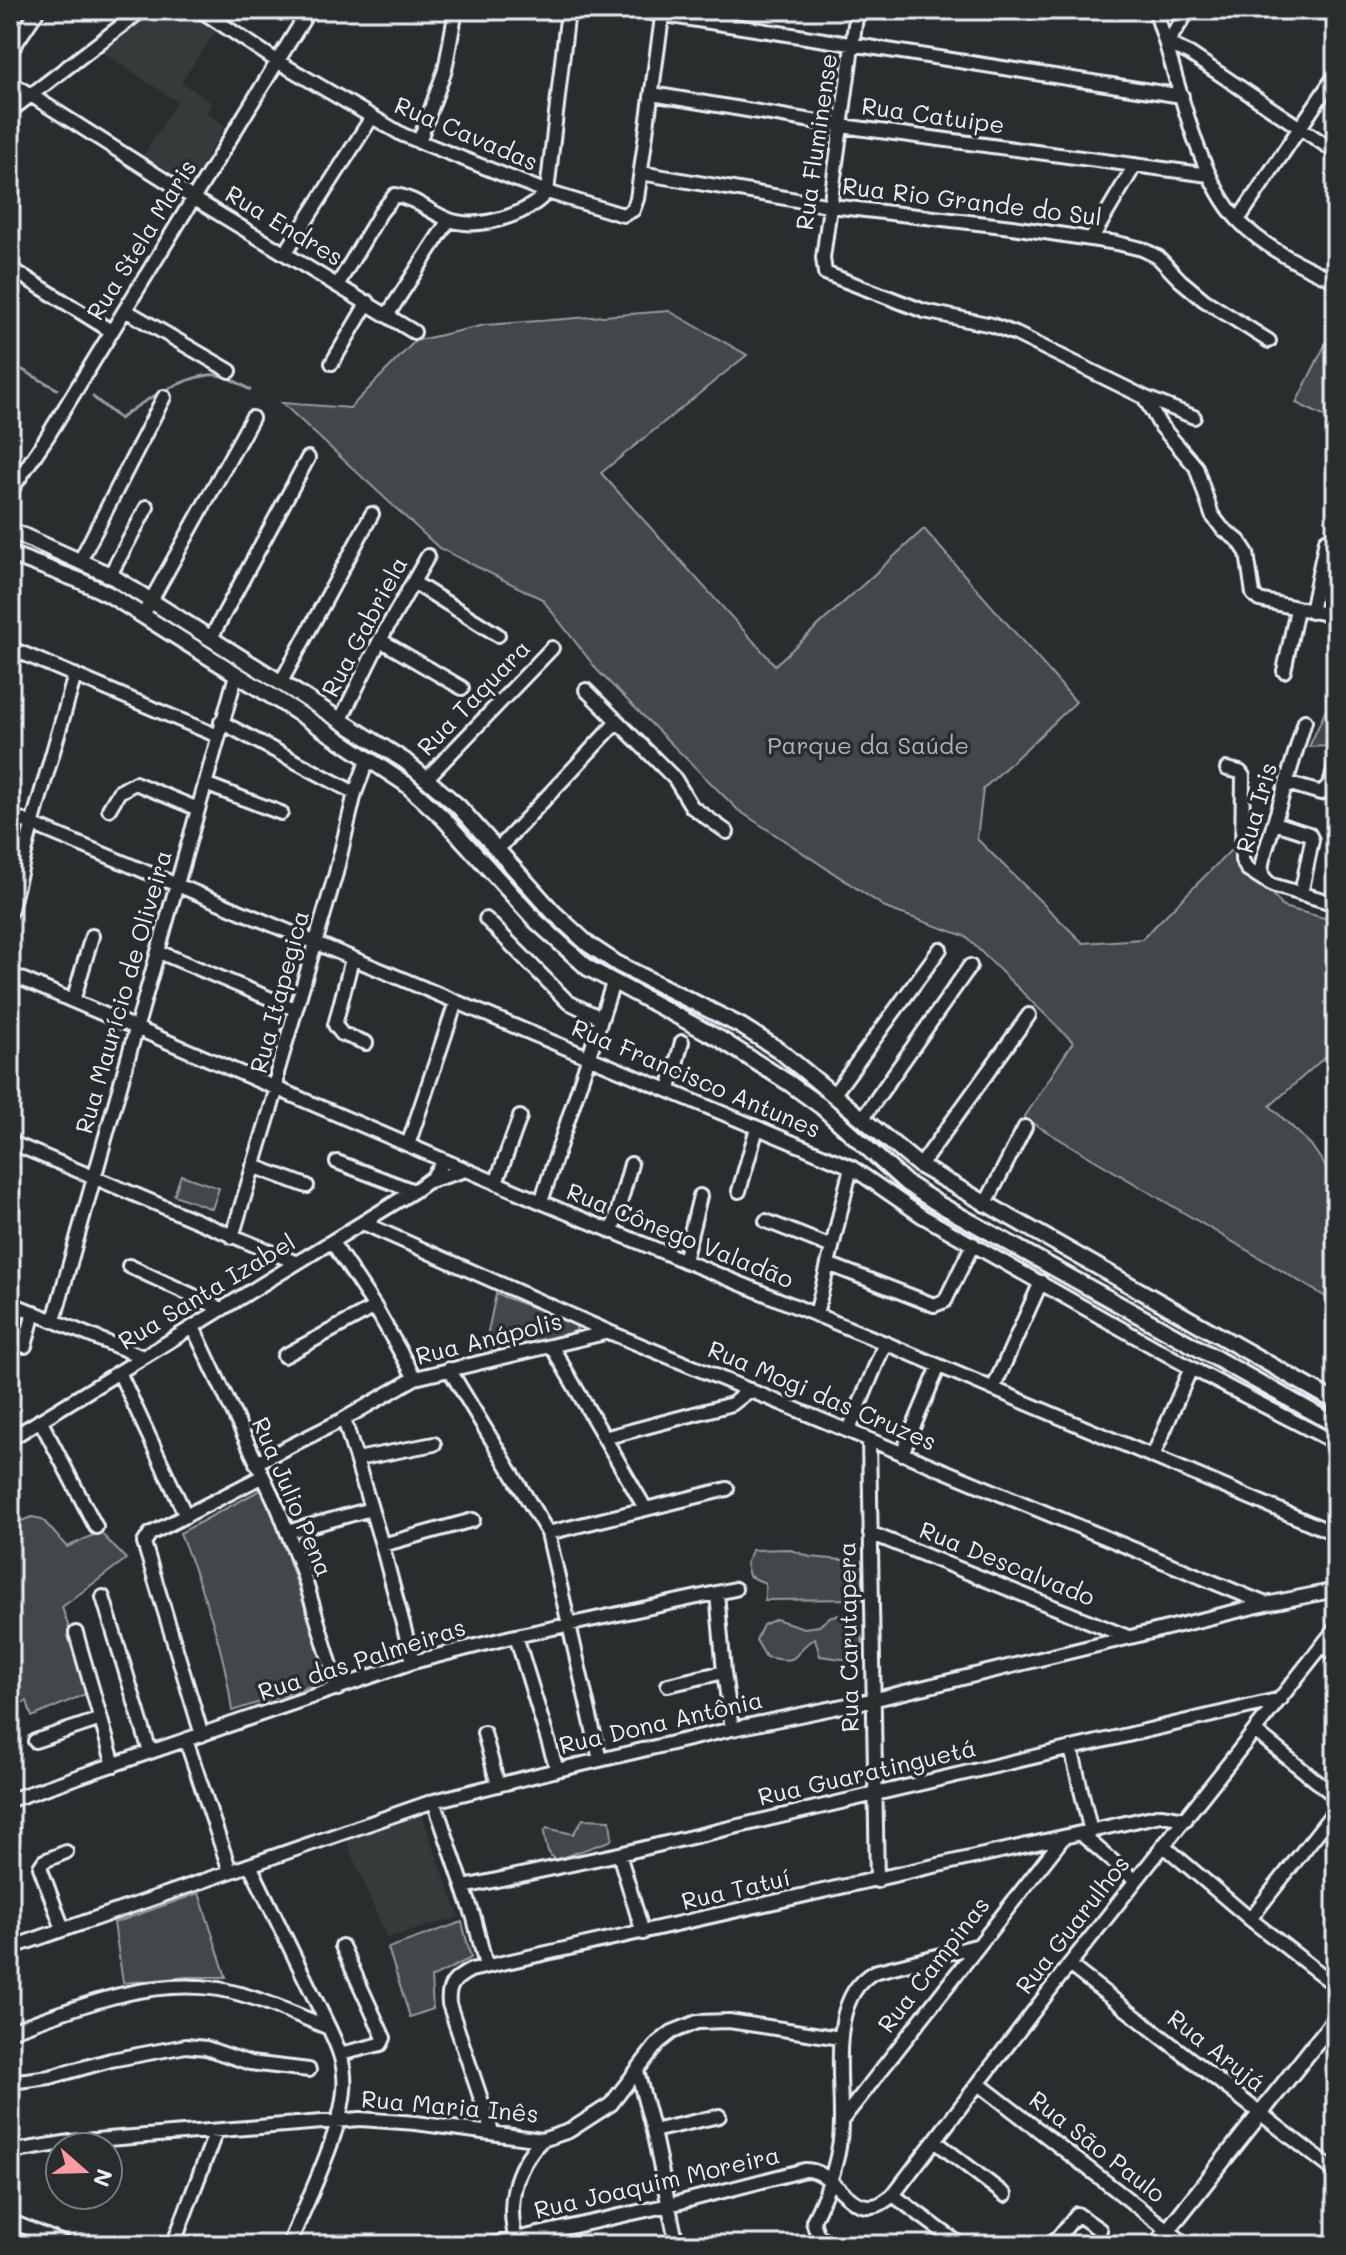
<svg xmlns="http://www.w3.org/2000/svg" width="1346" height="2255" font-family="Mali,sans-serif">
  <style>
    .built { fill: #363a3b }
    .green { fill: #424648; stroke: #959ca0; stroke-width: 2 }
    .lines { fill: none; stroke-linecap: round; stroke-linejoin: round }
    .stream { stroke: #989fa3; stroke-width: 3 }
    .minor-casing { stroke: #e8f1f8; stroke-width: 18 }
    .major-casing { stroke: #e8f1f8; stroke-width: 20 }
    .minor { stroke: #2a2d2e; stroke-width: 12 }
    .major { stroke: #2a2d2e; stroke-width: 14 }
    .labels { text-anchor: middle; stroke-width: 7; stroke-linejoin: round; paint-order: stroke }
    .street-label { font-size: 24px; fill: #e8f1f8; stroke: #2a2d2e }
    .park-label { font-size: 24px; fill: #aeb5ba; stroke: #2a2d2e }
  </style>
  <rect width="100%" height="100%" fill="#2a2d2e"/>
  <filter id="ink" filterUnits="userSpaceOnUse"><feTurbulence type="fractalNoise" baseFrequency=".0125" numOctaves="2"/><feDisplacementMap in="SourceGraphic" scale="16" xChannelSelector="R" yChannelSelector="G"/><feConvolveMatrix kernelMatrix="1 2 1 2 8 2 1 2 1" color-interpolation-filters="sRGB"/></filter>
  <g filter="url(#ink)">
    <path class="built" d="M 148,10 L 193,10 L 218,28 L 181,82 L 212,103 L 206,113 L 225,126 L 191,183 L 143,156 L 177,102 L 100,50 Z
      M 421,1813 L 459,1917 L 387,1938 L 345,1838 Z"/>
    <path class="green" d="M 669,311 L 747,355 L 601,473 L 775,665 L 924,529 L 1076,702 L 983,789 L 977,839 L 1083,943 L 1142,939 L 1236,845 L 1283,907 L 1336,921 L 1336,1047 L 1270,1106 L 1311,1145 L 1336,1182 L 1336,1303 L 1024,1118 L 1073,1042 L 965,936 L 888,909 L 738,810 L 598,671 L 542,599 L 439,548 L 282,403 L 350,408 L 415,341 L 485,325 Z
      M 1336,323 L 1336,422 L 1296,403 Z
      M 1330,701 L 1336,703 L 1336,744 L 1331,746 L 1309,747 Z
      M 181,1175 L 219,1188 L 212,1209 L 174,1195 Z
      M 496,1294 L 570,1321 L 575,1324 L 577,1330 L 551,1341 L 484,1350 Z
      M 264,1488 L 330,1680 L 232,1711 C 225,1649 203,1591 180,1533 Z
      M 32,1517 L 42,1519 L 67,1547 L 100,1532 L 126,1559 L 62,1607 L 90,1692 L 32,1717 L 27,1701 L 15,1705 L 10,1692 L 10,1525 Z
      M 788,1549 L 810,1557 L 864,1562 L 862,1599 L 765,1600 L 765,1583 L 749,1576 L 746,1564 L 752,1550 Z
      M 852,1614 L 858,1622 L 863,1642 L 850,1660 L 820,1656 L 815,1638 C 788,1654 806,1665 766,1657 L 756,1640 L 763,1625 L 776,1619 L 804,1628 L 819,1626 L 831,1616 Z
      M 583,1819 L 610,1820 L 612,1838 L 610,1841 L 555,1860 C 546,1853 546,1843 544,1832 L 547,1828 L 573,1834 Z
      M 199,1893 L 226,1977 L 187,1977 L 123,1983 L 114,1923 Z
      M 462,1922 L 471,1958 L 431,1978 L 433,2009 L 410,2017 L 388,1948 Z"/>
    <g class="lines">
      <path class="stream" d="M 10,363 L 57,389
        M 93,397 L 120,419 C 141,401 181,379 209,375 C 221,373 240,383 250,390"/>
      <g class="minor-casing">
        <path id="minor" d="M 200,10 L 277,61 L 403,135 L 547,192 L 623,215 L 633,210 L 637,199 L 663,10
          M 633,10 L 1182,96
          M 857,10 L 823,258 L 825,273 L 924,311 L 992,325 L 1016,334 L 1144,397 L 1194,417
          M 1155,10 C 1177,71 1194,172 1238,220 C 1263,247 1302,266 1336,281
          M 1167,43 L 1190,54 L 1336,152
          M 1167,43 L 1189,10
          M 10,52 L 38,10
          M 10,82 L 193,198 L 414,332
          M 652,94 L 842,126 L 1209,175
          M 10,111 L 142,10
          M 419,142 L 445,70 L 456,10
          M 641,173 L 831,206 L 1012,227 L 1117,243 L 1142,249 L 1158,257 L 1180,280 L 1204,300 L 1269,341
          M 1238,220 L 1336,74
          M 1092,238 L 1135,165
          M 286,252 L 372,117
          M 10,268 L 111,331
          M 338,284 L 381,212 L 395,195 C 415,198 428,211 447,219 C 477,231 526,216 547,192 L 568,10
          M 125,310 L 230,371
          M 388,314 L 449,220
          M 332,363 L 368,302
          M 1144,397 L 1160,425 L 1196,467 L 1212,515 L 1222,528 L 1239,541 L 1247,553 L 1253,594 L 1259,600 L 1336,616
          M 10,492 L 47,437 L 309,10
          M 80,561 L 164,397
          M 110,575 L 147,507
          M 413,582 L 498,635
          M 147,608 L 252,418
          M 1311,612 L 1326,540
          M 211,638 L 308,458
          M 380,640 L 462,688
          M 10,648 L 218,736
          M 1284,671 L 1297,609
          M 281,682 L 372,514
          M 586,690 L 675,779 L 692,807 L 727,832
          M 341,719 L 380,640 L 428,556
          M 1305,721 L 1263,859 C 1260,872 1261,878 1272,885 L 1336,904
          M 221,722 L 355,793
          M 1227,769 L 1240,772 L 1243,776 L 1242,860 L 1247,869 L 1264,880
          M 427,778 L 552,648
          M 1287,783 L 1321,793 L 1330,784 L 1336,764
          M 205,784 L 281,813
          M 109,809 L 119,792 L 135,783 L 198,809
          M 10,815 L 851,1167 L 922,1216 L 1191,1368 L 1336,1443
          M 1275,823 L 1309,834 L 1312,840 L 1301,894
          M 498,849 L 617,722
          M 10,913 L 32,825 L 75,675
          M 486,919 L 568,1002 L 601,1018
          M 159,952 L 295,1009
          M 352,959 L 335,1025 L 342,1034 L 366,1043
          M 10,974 L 541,1202 L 885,1343 L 1336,1534
          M 73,1001 L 92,936
          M 669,1089 L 682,1042
          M 834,1094 L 940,949
          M 863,1118 L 970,966
          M 10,1142 L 297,1263
          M 408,1145 L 456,1002
          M 337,1162 L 414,1191
          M 253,1166 L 307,1186
          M 920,1166 L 1029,1015
          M 429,1181 L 466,1170
          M 496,1183 L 520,1117
          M 739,1191 L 757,1128
          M 541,1202 L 613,983
          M 985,1205 L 1025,1127
          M 766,1221 L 832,1247
          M 363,1223 L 609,1332 L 1266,1604
          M 612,1232 L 631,1164
          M 232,1237 L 277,1088 L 277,1073 L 336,873 L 355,793 L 368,759
          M 332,1242 L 375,1307 L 415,1378
          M 684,1261 L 700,1196
          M 828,1264 L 934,1305 L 945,1301 L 973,1244
          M 129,1266 L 222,1309
          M 10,1303 L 143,1357
          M 816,1315 L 851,1167
          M 54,1320 L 236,675
          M 193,1327 L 279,1510 L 303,1573 L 338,1689
          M 25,1346 L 34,1312
          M 552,1347 L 645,1508
          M 284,1356 L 375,1307
          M 449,1369 L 548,1533 L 600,1760
          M 119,1372 L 186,1516
          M 993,1389 L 1041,1282
          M 344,1419 L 382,1545 L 413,1662
          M 40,1420 L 96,1527
          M 849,1430 L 885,1343
          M 604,1438 L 732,1404 L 750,1390
          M 10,1439 L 414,1191 L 432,1178 L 444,1161
          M 869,1440 L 877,1881
          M 902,1454 L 939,1366
          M 1153,1456 L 1191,1368
          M 357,1459 L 434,1444
          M 256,1463 L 344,1419 L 415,1378 L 609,1332
          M 287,1532 L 371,1509
          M 548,1533 L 727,1489
          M 870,1533 L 1128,1637
          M 382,1545 L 473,1520
          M 717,1593 L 724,1672 L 732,1729
          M 103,1597 L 150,1752
          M 76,1633 L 114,1765
          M 516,1636 L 557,1770
          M 1323,1645 L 1336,1655
          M 668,1685 L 724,1672
          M 1256,1732 L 1336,1797
          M 484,1733 L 498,1785
          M 202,1735 L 144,1543 L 150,1534 L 263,1476
          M 186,1740 L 230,1871
          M 35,1741 L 101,1719
          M 1071,1748 L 1091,1832
          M 10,1800 L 413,1662 L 511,1637 L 735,1589
          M 434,1801 L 474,1918 L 486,1966
          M 1081,1834 L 1135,1880
          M 1163,1845 L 1250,1919 L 1336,1986
          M 619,1854 L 643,1933
          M 250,1865 L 329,2028 C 336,2043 343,2058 344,2075 C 349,2119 306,2202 289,2245
          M 464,1887 L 619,1854 L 1281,1699
          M 1250,1919 L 1336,1809
          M 63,1929 L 40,1867 L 44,1861 L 66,1852
          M 10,1948 L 434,1801 L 557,1770 L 732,1729 L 872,1700 L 1266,1604 L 1336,1590
          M 1069,1965 L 1336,2172
          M 10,2031 C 75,2008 148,1977 219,1989 C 257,1996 294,2014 329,2028
          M 340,2054 L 381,2044 L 384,2038 L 342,1946
          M 637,2071 L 653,2131 L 677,2245
          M 10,2082 L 50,2077 L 111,2060 L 186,2046 L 206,2048 L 250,2063 L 309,2070
          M 979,2084 L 1187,2245
          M 842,2120 L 1063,1838
          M 653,2131 L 719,2116
          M 492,2132 L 449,2004 C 447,1985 455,1978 471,1970 L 1161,1815 L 1186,1819
          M 935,2141 L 1005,2195
          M 10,2152 L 70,2142 L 360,2119 L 416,2123 L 542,2140 L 569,2131 L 611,2104 L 658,2043 L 672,2032 L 697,2022 L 729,2021 L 840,2038
          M 893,2195 L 961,2245
          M 10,2221 L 68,2245
          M 517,2244 C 506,2206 513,2168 542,2140
          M 173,2245 L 216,2131
          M 489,2245 L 669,2205 L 805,2170 C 834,2169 847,2214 877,2205 C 882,2204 889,2198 893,2195 L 1069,1965 L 1336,1628
          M 829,2245 L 817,2234 L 813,2221 C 826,2194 836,2170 840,2140 C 846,2090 823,2001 874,1972 L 976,1946
          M 1052,2245 L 1077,2214 L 1100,2230"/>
      </g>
      <g class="major-casing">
        <path id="major" d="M 10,530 L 110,575 L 405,761 L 458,806 L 553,912 L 589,945 L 618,964 L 741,1026 L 779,1050 L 920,1166 L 1336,1402
          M 10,554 L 81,581 L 110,595 L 300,714 L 406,784 L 443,818 L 536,921 L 588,968 L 720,1039 L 789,1083 L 822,1107 L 906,1183 L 937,1203 L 1336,1425
          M 1156,2245 L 1336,2018"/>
      </g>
      <use href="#minor" class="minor"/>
      <use href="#major" class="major"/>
    </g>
  </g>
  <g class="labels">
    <g class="street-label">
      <text transform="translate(933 116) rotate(8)" y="8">Rua Catuipe</text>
      <text transform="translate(466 134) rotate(23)" y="8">Rua Cavadas</text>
      <text transform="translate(817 142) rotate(-82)" y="8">Rua Fluminense</text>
      <text transform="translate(972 202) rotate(7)" y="8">Rua Rio Grande do Sul</text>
      <text transform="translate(284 226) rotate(31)" y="8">Rua Endres</text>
      <text transform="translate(142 240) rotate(-58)" y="8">Rua Stela Maris</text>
      <text transform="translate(365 627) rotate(-62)" y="8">Rua Gabriela</text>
      <text transform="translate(474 698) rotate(-46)" y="8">Rua Taquara</text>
      <text transform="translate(1257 808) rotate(-74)" y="8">Rua Iris</text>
      <text transform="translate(124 992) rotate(-74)" y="8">Rua Maurício de Oliveira</text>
      <text transform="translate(280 992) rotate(-75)" y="8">Rua Itapegica</text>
      <text transform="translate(696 1079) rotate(23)" y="8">Rua Francisco Antunes</text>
      <text transform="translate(680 1236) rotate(22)" y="8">Rua Cônego Valadão</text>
      <text transform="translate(207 1292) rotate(-31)" y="8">Rua Santa Izabel</text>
      <text transform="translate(489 1339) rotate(-14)" y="8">Rua Anápolis</text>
      <text transform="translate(822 1396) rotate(23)" y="8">Rua Mogi das Cruzes</text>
      <text transform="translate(292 1497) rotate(67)" y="8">Rua Julio Pena</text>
      <text transform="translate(1007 1564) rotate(22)" y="8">Rua Descalvado</text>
      <text transform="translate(849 1637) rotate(-91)" y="8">Rua Carutapera</text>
      <text transform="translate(362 1660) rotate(-18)" y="8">Rua das Palmeiras</text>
      <text transform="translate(661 1723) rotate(-13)" y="8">Rua Dona Antônia</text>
      <text transform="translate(867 1773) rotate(-13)" y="8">Rua Guaratinguetá</text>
      <text transform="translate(736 1890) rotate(-13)" y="8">Rua Tatuí</text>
      <text transform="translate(1073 1925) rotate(-52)" y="8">Rua Guarulhos</text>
      <text transform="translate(934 1965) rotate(-52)" y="8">Rua Campinas</text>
      <text transform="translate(1216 2051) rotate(38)" y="8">Rua Arujá</text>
      <text transform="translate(450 2107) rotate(5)" y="8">Rua Maria Inês</text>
      <text transform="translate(1097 2147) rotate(38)" y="8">Rua São Paulo</text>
      <text transform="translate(657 2183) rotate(-13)" y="8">Rua Joaquim Moreira</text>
    </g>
    <g class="park-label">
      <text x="868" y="754">Parque da Saúde</text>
    </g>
  </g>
  <rect width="1346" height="2255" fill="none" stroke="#2a2d2e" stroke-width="40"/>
  <rect x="20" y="20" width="1306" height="2215" fill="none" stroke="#e8f1f8" stroke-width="3" filter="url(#ink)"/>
  <g transform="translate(84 2171) rotate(110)"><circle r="38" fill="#2a2d2e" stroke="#767b7f" stroke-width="2"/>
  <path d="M0-6L14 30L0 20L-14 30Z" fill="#ff9aa2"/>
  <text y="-12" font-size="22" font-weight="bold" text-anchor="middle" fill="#e8f1f8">N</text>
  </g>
</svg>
